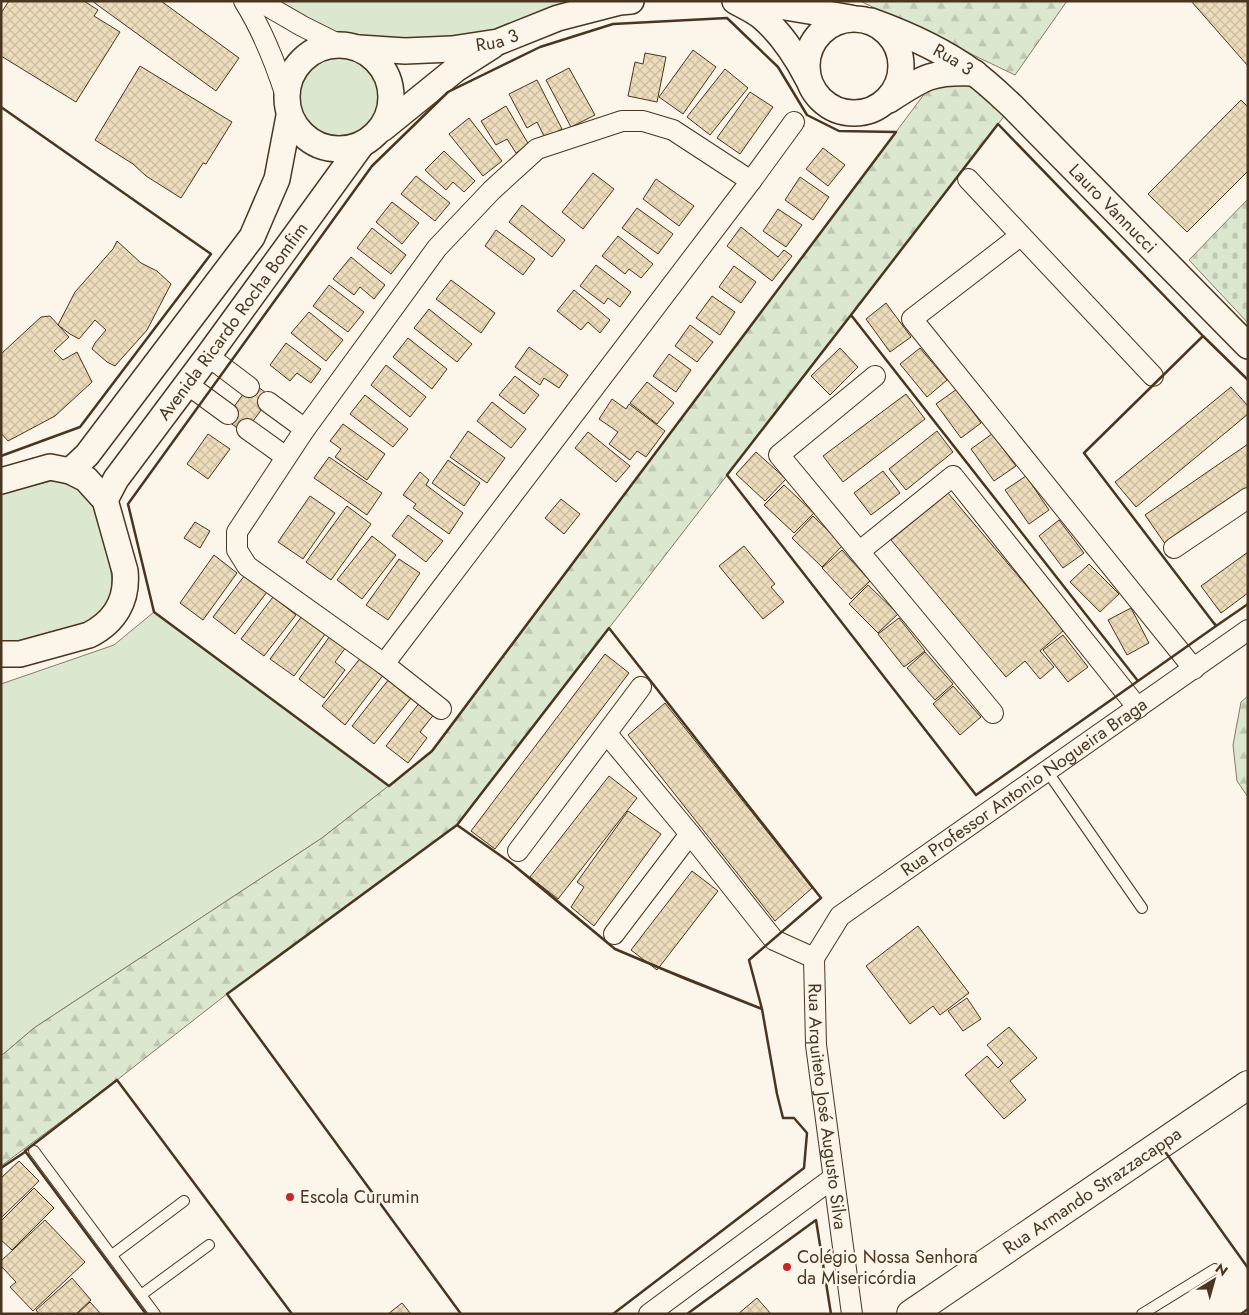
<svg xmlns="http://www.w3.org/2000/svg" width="1249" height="1315" font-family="Jost,sans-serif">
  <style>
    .green { fill: #dce7d0; stroke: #887966 }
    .forest { fill: url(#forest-firs); stroke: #887966 }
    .cemetery { fill: url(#cemetery-stones); stroke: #887966 }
    .building { fill: url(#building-cross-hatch); stroke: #4a3520 }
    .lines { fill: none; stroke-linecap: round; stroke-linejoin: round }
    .service-casing { stroke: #4a3520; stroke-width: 12 }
    .minor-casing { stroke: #4a3520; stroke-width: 22 }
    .tertiary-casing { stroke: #4a3520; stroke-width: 28 }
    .secondary-casing { stroke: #4a3520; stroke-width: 30 }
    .service { stroke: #fbf6e9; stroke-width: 10 }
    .minor { stroke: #fbf6e9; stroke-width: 20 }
    .tertiary { stroke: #fbf6e9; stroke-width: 25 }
    .secondary { stroke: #fbf6e9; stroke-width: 28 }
    .wall { stroke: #4a3520; stroke-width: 2.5 }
    .poi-dot { fill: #c62828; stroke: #fbf6e9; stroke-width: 2 }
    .labels { text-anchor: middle; stroke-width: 4; stroke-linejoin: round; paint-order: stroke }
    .street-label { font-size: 18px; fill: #4a3520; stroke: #fbf6e9 }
    .poi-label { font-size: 18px; fill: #4a3520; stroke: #fbf6e9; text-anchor: start }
  </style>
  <defs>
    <pattern id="forest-firs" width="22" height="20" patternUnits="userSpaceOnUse" patternTransform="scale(1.25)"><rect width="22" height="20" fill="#dce7d0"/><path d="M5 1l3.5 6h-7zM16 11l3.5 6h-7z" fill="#bec7b2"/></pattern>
    <pattern id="cemetery-stones" width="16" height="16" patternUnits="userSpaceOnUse" patternTransform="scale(1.25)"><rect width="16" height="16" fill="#dce7d0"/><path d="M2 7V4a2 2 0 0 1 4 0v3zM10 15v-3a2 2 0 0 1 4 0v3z" fill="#bec7b2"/></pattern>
    <pattern id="building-cross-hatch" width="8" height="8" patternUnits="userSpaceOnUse" patternTransform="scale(1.25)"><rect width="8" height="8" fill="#ecdcbc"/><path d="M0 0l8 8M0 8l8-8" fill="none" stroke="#ccbda1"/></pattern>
  </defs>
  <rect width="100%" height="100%" fill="#fbf6e9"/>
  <path class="green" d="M 260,1 L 631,1 L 508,38 L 359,48 L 302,26 Z
    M295 97a44 44 0 1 1 88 0a44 44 0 1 1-88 0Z
    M 51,481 C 66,482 79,487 89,499 C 96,509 98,523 102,535 C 111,570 125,602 84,623 L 17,641 L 1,641 L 1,494 Z
    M 154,612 L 389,786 L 322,838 L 34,1028 L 1,1056 L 1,684 L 114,645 Z"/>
  <path class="forest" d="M 860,1 L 1067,1 L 1015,75 Z
    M 940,73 L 1012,106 L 457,825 L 227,994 L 117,1080 L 1,1166 L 1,1056 L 34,1028 L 322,838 L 433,751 Z
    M 1248,696 L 1248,797 L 1237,781 L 1233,745 L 1241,702 Z"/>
  <path class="cemetery" d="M 1248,199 L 1248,323 L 1189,260 Z"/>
  <path class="building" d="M 9,1 L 84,1 L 98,10 L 94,16 L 120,32 L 76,102 L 1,56 L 1,13 Z
    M 92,1 L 161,1 L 239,58 L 216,91 Z
    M 1191,1 L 1248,1 L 1248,66 Z
    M 693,50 L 716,67 L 683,114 L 659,97 Z
    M 645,53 L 666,57 L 657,102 L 628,96 L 635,62 L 643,64 Z
    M 140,66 L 232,122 L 206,164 L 203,163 L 181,198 L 146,176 L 133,164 L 95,140 Z
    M 569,68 L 595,115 L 571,127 L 546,80 Z
    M 725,69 L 748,88 L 710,135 L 687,117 Z
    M 537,80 L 562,129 L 545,138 L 537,122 L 527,128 L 509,94 Z
    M 750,92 L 773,107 L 740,154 L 717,138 Z
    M 1241,100 L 1248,107 L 1248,171 L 1187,232 L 1148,194 Z
    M 506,106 L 529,145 L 516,153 L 507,139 L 496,145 L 481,121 Z
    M 469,118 L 502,161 L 483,176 L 449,134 Z
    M 823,148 L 845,165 L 828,186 L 806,169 Z
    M 444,151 L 475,181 L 464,192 L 453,182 L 446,190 L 425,170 Z
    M 593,173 L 614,189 L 583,229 L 562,212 Z
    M 416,176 L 450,203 L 435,221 L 401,194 Z
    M 800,177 L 829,197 L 813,220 L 785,200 Z
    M 656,179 L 694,206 L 679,226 L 643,199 Z
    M 392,202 L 419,223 L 402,244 L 376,222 Z
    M 522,205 L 565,240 L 552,257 L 509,222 Z
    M 637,208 L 673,234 L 658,254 L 622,228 Z
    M 778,209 L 802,225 L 786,247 L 763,231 Z
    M 741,227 L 778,257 L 784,250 L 792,256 L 772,281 L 727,246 Z
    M 372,228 L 406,255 L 391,274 L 357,248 Z
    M 496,230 L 535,259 L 523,275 L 485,246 Z
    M 618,236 L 653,264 L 641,278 L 629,269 L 625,274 L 602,256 Z
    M 117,241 L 141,263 L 157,271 L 171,284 L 147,330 L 115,366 L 107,362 L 92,349 L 95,343 L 106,330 L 95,320 L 79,339 L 70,334 L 58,325 L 75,292 L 113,249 Z
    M 351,257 L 385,285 L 374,299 L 360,287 L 354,295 L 333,279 Z
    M 596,265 L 631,292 L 620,307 L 608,298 L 604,304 L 580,286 Z
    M 734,266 L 756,282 L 741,303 L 719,287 Z
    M 451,280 L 495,313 L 481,333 L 436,299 Z
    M 329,285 L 364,312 L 348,332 L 313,306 Z
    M 574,290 L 610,320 L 600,333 L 588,322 L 581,330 L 557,311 Z
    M 712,296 L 735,312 L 720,335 L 696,318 Z
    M 886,303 L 911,337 L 890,352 L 866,319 Z
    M 429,309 L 472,344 L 457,362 L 414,328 Z
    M 309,312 L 343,340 L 326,361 L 291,333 Z
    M 50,316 L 69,337 L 54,351 L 63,360 L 77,352 L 92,382 L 55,416 L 8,441 L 1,433 L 1,354 L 41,317 Z
    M 690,325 L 713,342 L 697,362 L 675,346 Z
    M 408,338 L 447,369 L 432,389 L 393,357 Z
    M 286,343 L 321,369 L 311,383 L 297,373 L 290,381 L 270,365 Z
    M 529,347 L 568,375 L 559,388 L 544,378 L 540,385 L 515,367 Z
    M 840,348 L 858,367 L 830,395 L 811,376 Z
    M 920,348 L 947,380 L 927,397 L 900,364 Z
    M 669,354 L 691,370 L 676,392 L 653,376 Z
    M 386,365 L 426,397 L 410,417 L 371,385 Z
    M 515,376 L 539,395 L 524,414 L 499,395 Z
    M 252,382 L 271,397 L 244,433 L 225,419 Z
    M 647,382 L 674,403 L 657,424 L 630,403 Z
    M 1231,387 L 1248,406 L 1248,414 L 1136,507 L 1115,482 Z
    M 957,389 L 981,423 L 961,438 L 936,404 Z
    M 906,394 L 925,419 L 843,482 L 823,456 Z
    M 365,395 L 408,429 L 393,447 L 350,414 Z
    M 612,399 L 626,409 L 629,404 L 665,431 L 646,457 L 637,451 L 630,460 L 609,444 L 618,432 L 599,419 Z
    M 492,402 L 526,429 L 511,448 L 477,421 Z
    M 343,424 L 385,454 L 367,480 L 335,457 L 341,449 L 330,441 Z
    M 468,431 L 505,458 L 487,483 L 450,457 Z
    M 937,431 L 953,452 L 906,490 L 889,469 Z
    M 588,432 L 630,466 L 616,482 L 575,448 Z
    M 208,434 L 230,449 L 208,479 L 187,464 Z
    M 992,434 L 1016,466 L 994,481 L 971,449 Z
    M 1248,444 L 1248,493 L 1168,548 L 1145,515 Z
    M 756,452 L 786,479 L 765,501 L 736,474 Z
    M 329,457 L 382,493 L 367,515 L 314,478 Z
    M 448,460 L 480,483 L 464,506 L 432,483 Z
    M 883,471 L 900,493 L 871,515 L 854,493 Z
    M 420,472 L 429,480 L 426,485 L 463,513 L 449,534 L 413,508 L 416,504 L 403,495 Z
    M 1026,476 L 1049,510 L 1029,524 L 1005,490 Z
    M 784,485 L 814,513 L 794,533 L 764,505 Z
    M 948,493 L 1064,630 L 1040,651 L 1054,667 L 1040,679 L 1025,661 L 1006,677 L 891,540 Z
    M 310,496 L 335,513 L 303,559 L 278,542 Z
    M 561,499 L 580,514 L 564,534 L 545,518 Z
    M 347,506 L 371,524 L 331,580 L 306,562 Z
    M 408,515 L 443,541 L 426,562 L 392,536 Z
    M 813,516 L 843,545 L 822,567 L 792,538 Z
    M 1059,520 L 1084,553 L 1063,568 L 1039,536 Z
    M 195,522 L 210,531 L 200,548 L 184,538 Z
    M 372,536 L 396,555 L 362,599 L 337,580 Z
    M 744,546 L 775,584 L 771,587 L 784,602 L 763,619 L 719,566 Z
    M 842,550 L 870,581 L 851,599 L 822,568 Z
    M 1248,552 L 1248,593 L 1221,613 L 1201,586 Z
    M 214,555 L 237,573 L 203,620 L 180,603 Z
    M 399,559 L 420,573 L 388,620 L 366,605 Z
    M 1089,564 L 1119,594 L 1100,612 L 1070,582 Z
    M 245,575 L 267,592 L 235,634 L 213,617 Z
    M 868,585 L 898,614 L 878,633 L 849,604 Z
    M 273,597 L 296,615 L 264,656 L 241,639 Z
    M 1131,608 L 1149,643 L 1127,655 L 1108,620 Z
    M 302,616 L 326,633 L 294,676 L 270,659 Z
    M 899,618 L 925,651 L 904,667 L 878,634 Z
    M 1063,635 L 1088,667 L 1068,682 L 1043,650 Z
    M 330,636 L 346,647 L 335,662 L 345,670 L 324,698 L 299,679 Z
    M 925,652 L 953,684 L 935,700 L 907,668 Z
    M 605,654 L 629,673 L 495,849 L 471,831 Z
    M 362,656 L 384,674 L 345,725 L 322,706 Z
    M 389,679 L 412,697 L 374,744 L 352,726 Z
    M 953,686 L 981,717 L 960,735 L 933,704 Z
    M 420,702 L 435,713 L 420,732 L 427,738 L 408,763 L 386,746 Z
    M 665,703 L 812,888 L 775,921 L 628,735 Z
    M 609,776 L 637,798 L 558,899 L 530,877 Z
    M 628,811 L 661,834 L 594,926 L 571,907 L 584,887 L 577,882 Z
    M 692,871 L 718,891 L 657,970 L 631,950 Z
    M 918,926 L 969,993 L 940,1015 L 933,1006 L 910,1024 L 866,966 Z
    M 967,998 L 981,1019 L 963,1031 L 948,1011 Z
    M 1009,1027 L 1037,1058 L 1010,1081 L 1026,1100 L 1004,1119 L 965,1075 L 987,1056 L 998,1068 L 1003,1063 L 987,1045 Z
    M 19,1161 L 39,1181 L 1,1218 L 1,1178 Z
    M 34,1188 L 54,1208 L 12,1250 L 1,1240 L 1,1221 Z
    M 45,1220 L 85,1262 L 33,1311 L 10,1287 L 16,1282 L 1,1266 L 1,1261 Z
    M 72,1278 L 91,1300 L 76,1314 L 39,1314 L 36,1310 Z
    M 757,1298 L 771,1314 L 738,1314 Z
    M 90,1302 L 101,1314 L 77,1314 Z
    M 402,1303 L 411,1314 L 388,1314 Z"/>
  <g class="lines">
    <g class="service-casing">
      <path id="service" d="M 1047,771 L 1142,908
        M 34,1151 L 155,1314
        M 112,1255 L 184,1201
        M 141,1295 L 209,1245
        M 1142,1314 L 1215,1269"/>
    </g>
    <g class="minor-casing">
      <g id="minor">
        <path d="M 244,1 C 263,31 275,62 286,96"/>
        <path d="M 259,1 L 302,26 L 338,44"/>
        <path d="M 968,179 L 1153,376"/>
        <path d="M 1020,236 L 912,319 L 1194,669"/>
        <path d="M 208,356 L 249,387"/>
        <path d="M 875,376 L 779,455 L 993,713"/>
        <path d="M 187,384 L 228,414"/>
        <path d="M 268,402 L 305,429"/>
        <path d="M 247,429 L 286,457"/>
        <path d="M 1174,548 L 1248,498"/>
        <path d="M 860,551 L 953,476 L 1138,708"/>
        <path d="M 384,664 L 751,181 L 794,122"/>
        <path d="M 441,709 L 384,664 L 247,566 L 237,550 L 237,532 L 305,429 L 437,248 L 492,190 L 537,149 L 622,121 L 643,121 L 673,130 L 751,181"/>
        <path d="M 607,734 L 690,834 L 774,940 L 814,958"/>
        <path d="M 518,851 L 641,687"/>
        <path d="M 614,934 L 690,834"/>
        <path id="s1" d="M 814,958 L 840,916 L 1248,630"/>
        <path id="s2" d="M 814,958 L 816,1045 L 852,1314"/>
        <path d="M 649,1314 L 833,1178"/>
      </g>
    </g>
    <g class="tertiary-casing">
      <g id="tertiary">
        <path d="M 735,1 C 744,6 755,11 762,17 C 782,34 796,56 808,79"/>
        <path d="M 749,1 L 851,18"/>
        <circle cx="854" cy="66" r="47"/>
        <path id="s3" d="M 871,21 C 907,34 943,50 974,73 C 988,83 1000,95 1012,106 L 1248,346"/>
        <circle cx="339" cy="97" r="52"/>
        <path id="s4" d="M 359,48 L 405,51 L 452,49 L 498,42 L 558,18 L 620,2 L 631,1"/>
        <path d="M 889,100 C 924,77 932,71 975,73"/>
        <path d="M 382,129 L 456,69 L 492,46"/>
        <path d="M 70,471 L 87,455 L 252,237 L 277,179 L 289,116"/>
        <path d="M 1,481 L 50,467 L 70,471 L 86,479 L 105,500 L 125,571 C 128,600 115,622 89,635 L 20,654 L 1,654"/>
        <path id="s5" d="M 105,500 L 116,479 L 208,356 L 362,144"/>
      </g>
    </g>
    <g class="secondary-casing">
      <g id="secondary">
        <path id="s6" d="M 911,1314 L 1248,1085"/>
      </g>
    </g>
    <use href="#service" class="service"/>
    <use href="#minor" class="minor"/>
    <use href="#tertiary" class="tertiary"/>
    <use href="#secondary" class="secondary"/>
    <path class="wall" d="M 727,18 L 778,67 L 807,115 L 839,131 L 896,132 L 432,751 L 389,786 L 154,612 L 128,504 L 372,166 L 448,92 L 540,47 L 613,24 Z
      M 1,107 L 211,254 L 80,427 L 1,456
      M 998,124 L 1203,336 L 1084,453 L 1216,626 L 1138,681 L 851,315 Z
      M 851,315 L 1138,681 L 976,795 L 727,475 Z
      M 1203,336 L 1248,380
      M 1215,624 L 1216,626 L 1248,604
      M 609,628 L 821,898 L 749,960 L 762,1009 L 686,979 L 615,949 L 511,863 L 457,825 Z
      M 537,884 L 615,949 L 646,962
      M 1166,1153 L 1248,1268
      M 1,1168 L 25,1152
      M 146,1314 L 25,1151 L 117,1080 L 292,1314
      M 461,1314 L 227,994 L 457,825 L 511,863 L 532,880
      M 613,1314 L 804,1168 L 807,1133 L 794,1118 L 783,1118 L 777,1094 L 762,1009 L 655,966
      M 687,1314 L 816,1220 L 831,1314
      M 1241,1314 L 1248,1309"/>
  </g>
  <g class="poi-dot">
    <circle cx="290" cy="1197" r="5"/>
    <circle cx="787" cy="1267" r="5"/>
  </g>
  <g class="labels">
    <g class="street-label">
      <text dy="6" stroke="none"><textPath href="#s4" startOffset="139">Rua 3</textPath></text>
      <text dy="6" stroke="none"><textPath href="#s3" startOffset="91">Rua 3</textPath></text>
      <text dy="6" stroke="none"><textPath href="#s3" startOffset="310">Lauro Vannucci</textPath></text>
      <text dy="6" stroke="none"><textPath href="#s5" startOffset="220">Avenida Ricardo Rocha Bomfim</textPath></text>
      <text dy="6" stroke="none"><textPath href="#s1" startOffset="274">Rua Professor Antonio Nogueira Braga</textPath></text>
      <text dy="6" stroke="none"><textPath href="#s2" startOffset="149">Rua Arquiteto José Augusto Silva</textPath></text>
      <text dy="6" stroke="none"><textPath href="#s6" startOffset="219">Rua Armando Strazzacappa</textPath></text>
    </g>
    <g class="poi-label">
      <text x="300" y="1203">Escola Curumin</text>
      <text x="797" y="1263">Colégio Nossa Senhora<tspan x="797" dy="21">da Misericórdia</tspan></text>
    </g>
  </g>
  <rect width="1249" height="1315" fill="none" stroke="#4a3520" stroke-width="5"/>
  <g transform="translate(1214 1280) rotate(37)" stroke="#fbf6e9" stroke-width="4" paint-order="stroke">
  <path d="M0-4L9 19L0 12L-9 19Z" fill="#4a3520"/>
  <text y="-8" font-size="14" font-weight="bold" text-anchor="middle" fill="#4a3520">N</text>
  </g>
</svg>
